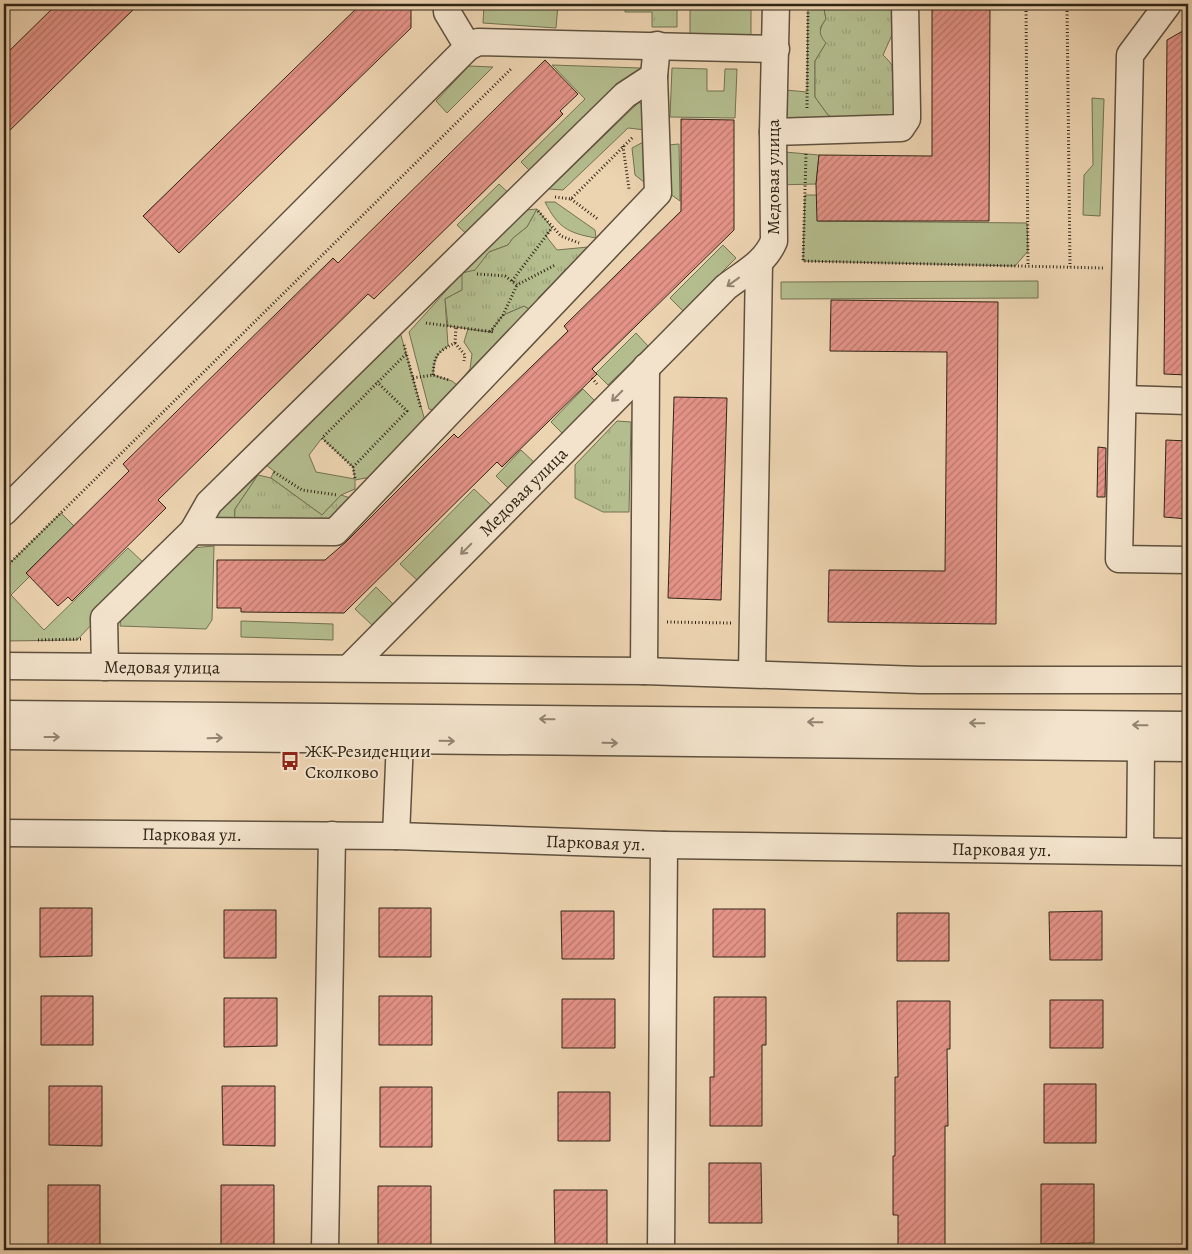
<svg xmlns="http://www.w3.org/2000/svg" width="1192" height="1254" font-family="Alegreya,serif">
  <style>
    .green { fill: #b4bd8e; stroke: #727152; fill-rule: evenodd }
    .park { fill: url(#park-tufts); stroke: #727152 }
    .building { fill: url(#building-hatch); stroke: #302517 }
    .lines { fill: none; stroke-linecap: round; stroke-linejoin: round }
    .minor-casing { stroke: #5f513e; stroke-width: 29 }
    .path { stroke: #302517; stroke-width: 3; stroke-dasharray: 1 2.5; stroke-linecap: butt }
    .minor { stroke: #f3e3cc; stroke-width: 26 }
    .oneway { stroke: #928472 }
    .labels { text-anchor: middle; stroke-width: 4; stroke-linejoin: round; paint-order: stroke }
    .street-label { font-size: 18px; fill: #302517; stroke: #f3e3cc }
    .poi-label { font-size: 18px; fill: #302517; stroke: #f3e3cc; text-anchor: start }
  </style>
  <defs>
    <pattern id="park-tufts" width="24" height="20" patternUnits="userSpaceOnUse" patternTransform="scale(1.25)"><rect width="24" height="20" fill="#b4bd8e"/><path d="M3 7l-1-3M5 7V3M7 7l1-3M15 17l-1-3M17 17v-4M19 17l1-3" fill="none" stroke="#9ba27a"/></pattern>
    <pattern id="building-hatch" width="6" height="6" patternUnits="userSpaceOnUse" patternTransform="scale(1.25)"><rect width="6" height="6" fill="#e59388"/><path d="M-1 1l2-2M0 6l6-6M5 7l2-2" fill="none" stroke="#ba786e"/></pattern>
  </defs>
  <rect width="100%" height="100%" fill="#edd4b1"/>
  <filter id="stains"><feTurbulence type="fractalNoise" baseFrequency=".004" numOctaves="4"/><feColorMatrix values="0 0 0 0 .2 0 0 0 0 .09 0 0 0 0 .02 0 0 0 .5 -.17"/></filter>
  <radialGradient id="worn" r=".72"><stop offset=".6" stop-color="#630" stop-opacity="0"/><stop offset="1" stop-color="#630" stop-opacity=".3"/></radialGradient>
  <path class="green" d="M 484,4 L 558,4 L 556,28 L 483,23 Z
    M 690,4 L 751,4 L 751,38 L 690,37 Z
    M 808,4 L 823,4 L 826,19 L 820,28 L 826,43 L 815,61 L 815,97 L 828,115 L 843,123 L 806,131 L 774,109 L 774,89 L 807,92 Z
    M 552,65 L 640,68 L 625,95 L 539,180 L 521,162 L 585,99 Z
    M 469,66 L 493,67 L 447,113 L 436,101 Z
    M 672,68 L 707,69 L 707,91 L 724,91 L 725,69 L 737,69 L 735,118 L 670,117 Z
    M 1092,98 L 1104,99 L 1100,216 L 1083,215 L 1084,175 L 1093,165 Z
    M 639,102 L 648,111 L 646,130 L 628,128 L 563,190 L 549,189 Z
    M 649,139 L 649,186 L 635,175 L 632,148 Z
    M 679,144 L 680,201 L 666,191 L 668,145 Z
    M 773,151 L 819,155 L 816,184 L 774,185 Z
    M 499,184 L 517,201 L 475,242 L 457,225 Z
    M 805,195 L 817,195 L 818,221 L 1027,223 L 1028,251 L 1015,266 L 803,261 Z
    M 545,202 L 555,202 L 595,230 L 596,238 C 567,233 558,227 545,202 Z
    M 537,209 L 527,227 L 513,238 L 508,245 L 489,252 L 462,290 L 445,299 L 448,346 C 436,353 434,361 433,375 L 452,381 L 457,385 L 470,369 L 472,354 L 464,342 L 468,329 L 490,332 L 503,315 L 524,306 L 541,316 L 437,411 L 429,409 L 409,332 L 462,273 L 526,210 Z
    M 723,245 L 736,258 L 683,311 L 670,298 Z
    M 1038,281 L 1038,298 L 781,299 L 781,282 Z
    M 400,332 L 425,421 L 371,477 L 355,480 L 355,489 L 341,495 L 322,515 L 271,478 L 274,471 L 266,465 ZM 322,438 L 353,467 L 355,479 L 316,472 L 309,455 Z
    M 636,333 L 648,346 L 608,385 L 596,373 Z
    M 583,389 L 597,403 L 565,436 L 551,422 Z
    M 521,450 L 536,464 L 510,490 L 496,476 Z
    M 258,475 L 235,509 L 234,531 L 209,519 Z
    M 474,489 L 492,506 L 418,581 L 400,564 Z
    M 61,513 L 77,529 L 11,595 L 44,630 L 128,548 L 147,566 L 77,640 L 6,641 L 8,565 Z
    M 214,546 L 212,620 L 206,629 L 120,626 L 121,617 L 191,548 Z
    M 376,587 L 394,605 L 373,626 L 355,609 Z
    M 241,621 L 333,624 L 333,640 L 241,637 Z"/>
  <path class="park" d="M 625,4 L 677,4 L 677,27 L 652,27 L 652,12 L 625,12 Z
    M 823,4 L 898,4 C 892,13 891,17 895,28 L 883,55 C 904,74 899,91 899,117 L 843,123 L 828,115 L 815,97 L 815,61 L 826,43 C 818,34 819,29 826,19 Z
    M 537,209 L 552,228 L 546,236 L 557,250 L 588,247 L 538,298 L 541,316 L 524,306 L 503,315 L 490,332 L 448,326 L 445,299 L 462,290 L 462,273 L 475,270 L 489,252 L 508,245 L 513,238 L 527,227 Z
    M 617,421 L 631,422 L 629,512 L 603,512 L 575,498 L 575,465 Z
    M 258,475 L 271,478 L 322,515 L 341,495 L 363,502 L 335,532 L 234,531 L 235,509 Z"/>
  <path class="building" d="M 57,4 L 139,4 L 4,136 L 4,56 Z
    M 361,4 L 411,4 L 411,28 L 179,253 L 143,216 Z
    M 932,4 L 990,4 L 989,221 L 817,221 L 816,184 L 819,155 L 932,156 Z
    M 1188,28 L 1188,375 L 1164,374 L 1167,40 Z
    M 545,60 L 578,94 L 560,111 L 563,114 L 374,299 L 368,294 L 158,500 L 166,508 L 72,601 L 68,597 L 58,606 L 26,573 L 129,471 L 123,464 L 333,258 L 338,263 Z
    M 681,119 L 734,120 L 734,230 L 592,369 L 597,374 L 547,423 L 502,467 L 497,462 L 344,613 L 241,612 L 241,608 L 217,608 L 217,560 L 325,560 L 346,542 L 454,434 L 458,438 L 568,331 L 564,326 L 681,211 Z
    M 831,300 L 998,302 L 996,624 L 828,622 L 829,570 L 945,571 L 947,352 L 830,351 Z
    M 674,397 L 727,398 L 721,600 L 668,598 Z
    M 1166,440 L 1188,441 L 1188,519 L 1164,517 Z
    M 1098,447 L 1106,448 L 1105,497 L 1097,497 Z
    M 40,908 L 92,908 L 92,956 L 40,957 Z
    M 379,908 L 431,908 L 431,957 L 379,957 Z
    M 713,909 L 765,909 L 765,957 L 713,957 Z
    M 224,910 L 276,910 L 276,958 L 224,958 Z
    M 561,911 L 614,911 L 614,959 L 562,959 Z
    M 1102,911 L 1102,960 L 1050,960 L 1049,912 Z
    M 897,913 L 949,913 L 949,961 L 897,961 Z
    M 41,996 L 93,996 L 93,1045 L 41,1045 Z
    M 379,996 L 432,996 L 432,1045 L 379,1045 Z
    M 714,997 L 766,997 L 766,1045 L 762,1045 L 762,1126 L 710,1126 L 710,1077 L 714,1077 Z
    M 224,998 L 277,998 L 277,1046 L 224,1047 Z
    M 562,999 L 615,999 L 615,1048 L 562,1048 Z
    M 1050,1000 L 1103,1000 L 1103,1048 L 1050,1048 Z
    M 897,1001 L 950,1001 L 950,1049 L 947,1049 L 948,1126 L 945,1126 L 945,1250 L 898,1250 L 898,1215 L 893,1215 L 893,1156 L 895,1156 L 895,1077 L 898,1077 Z
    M 1044,1084 L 1096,1084 L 1096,1143 L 1044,1143 Z
    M 49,1086 L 102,1086 L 102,1146 L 49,1145 Z
    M 222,1086 L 275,1086 L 275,1146 L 223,1145 Z
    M 380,1087 L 432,1087 L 432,1147 L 380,1147 Z
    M 558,1092 L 610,1092 L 610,1141 L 558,1141 Z
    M 709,1163 L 761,1163 L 762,1223 L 709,1223 Z
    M 1041,1184 L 1094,1184 L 1094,1243 L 1041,1244 Z
    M 48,1185 L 100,1185 L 100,1245 L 48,1245 Z
    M 221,1185 L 274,1185 L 274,1245 L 221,1245 Z
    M 378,1186 L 431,1186 L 431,1246 L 378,1246 Z
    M 554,1190 L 607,1190 L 607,1249 L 555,1249 Z"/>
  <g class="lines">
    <g class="minor-casing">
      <g id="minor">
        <path d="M 447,4 L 447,12 L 468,47"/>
        <path d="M 1168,4 L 1130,55 L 1119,559 L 1188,560"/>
        <path d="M 773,132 L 901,128 L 907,119 L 907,111 L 905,4"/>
        <path d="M 1123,399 L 1188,401"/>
        <path d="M 4,512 L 468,47 L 478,42 L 776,49"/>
        <path d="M 193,531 L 209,503 L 625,95 L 654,76"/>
        <path id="s1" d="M 4,666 L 644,671 L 920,680 L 1188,680"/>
        <path d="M 105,667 L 104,618 L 193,531 L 335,532 L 658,193 L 654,76 L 657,45"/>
        <path id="s2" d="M 349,668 L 726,287 C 744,273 765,263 774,241 L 773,132 L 776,4"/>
        <path d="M 644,671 L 646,367"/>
        <path d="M 752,673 L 759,263"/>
        <path d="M 4,714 L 1188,725"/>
        <path d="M 4,736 L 1188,748"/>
        <path id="s3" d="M 4,833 L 396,836 L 664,845 L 1188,852"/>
        <path d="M 396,836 L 400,740"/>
        <path d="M 1140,851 L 1141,748"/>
        <path d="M 325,1250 L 332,835"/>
        <path d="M 661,1250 L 664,845"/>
      </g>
    </g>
    <path class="path" d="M 1026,4 L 1028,266
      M 1067,4 L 1070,267
      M 807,108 L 808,4
      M 623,146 L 629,189
      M 806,154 L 803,261 L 1103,268
      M 555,197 L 571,199 L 633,137
      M 571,199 L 599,220
      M 538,211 L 561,236 L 579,243
      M 477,274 L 505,276 L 517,285 L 555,265
      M 512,281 L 552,228
      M 426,323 L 494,332
      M 490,332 L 503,315 L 517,285
      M 455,343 L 465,355 L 464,361
      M 404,345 L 421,409
      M 433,375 C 434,355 437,352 455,343 L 456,327
      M 413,378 L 433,375 L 449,380
      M 592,378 L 597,384
      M 353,467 L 407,411 L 377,382
      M 274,472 L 302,490 L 337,495
      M 355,478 L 353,467 L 322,438 L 406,354
      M 667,622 L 731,623
      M 38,640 L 82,639
      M 9,641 L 6,641 L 8,565 L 512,68"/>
    <use href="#minor" class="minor"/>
  </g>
  <defs><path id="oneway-shaft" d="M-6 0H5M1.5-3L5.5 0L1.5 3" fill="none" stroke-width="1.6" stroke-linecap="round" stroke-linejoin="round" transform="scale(1.25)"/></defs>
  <g class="oneway">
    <use href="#oneway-shaft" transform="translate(733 282) rotate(144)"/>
    <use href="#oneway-shaft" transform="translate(617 396) rotate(135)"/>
    <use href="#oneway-shaft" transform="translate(466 549) rotate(135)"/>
    <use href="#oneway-shaft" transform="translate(547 719) rotate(-179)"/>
    <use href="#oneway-shaft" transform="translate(815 722) rotate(-179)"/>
    <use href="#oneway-shaft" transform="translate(977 723) rotate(-179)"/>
    <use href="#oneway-shaft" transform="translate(1140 725) rotate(-179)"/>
    <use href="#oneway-shaft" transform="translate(52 737)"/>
    <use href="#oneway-shaft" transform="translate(215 738) rotate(-2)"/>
    <use href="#oneway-shaft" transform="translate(447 741) rotate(1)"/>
    <use href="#oneway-shaft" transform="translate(610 743) rotate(1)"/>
  </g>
  <defs>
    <g id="bus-bare" transform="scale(1.5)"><path d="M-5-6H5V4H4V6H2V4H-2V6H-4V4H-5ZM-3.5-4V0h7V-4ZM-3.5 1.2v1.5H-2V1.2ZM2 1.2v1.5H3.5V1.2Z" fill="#8f2418" stroke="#f3e3cc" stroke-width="2.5" paint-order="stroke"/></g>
  </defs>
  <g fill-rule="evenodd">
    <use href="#bus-bare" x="290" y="761"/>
  </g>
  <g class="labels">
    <g class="street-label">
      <text transform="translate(773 177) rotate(-90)" y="6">Медовая улица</text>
      <text dy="6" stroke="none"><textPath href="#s2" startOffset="248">Медовая улица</textPath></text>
      <text dy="6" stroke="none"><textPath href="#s1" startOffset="158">Медовая улица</textPath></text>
      <text dy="6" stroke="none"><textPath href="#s3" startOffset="188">Парковая ул.</textPath></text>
      <text dy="6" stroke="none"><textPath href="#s3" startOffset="592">Парковая ул.</textPath></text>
      <text dy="6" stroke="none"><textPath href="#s3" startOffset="998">Парковая ул.</textPath></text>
    </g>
    <g class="poi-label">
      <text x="305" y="757">ЖК Резиденции<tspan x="305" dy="21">Сколково</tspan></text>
    </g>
  </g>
  <rect width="1192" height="1254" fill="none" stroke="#edd4b1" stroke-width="20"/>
  <rect x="5" y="5" width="1182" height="1244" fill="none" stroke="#302517" stroke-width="2.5"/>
  <rect x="10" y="10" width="1172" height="1234" fill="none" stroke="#302517"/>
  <rect width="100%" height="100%" filter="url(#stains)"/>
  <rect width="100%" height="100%" fill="url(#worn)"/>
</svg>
